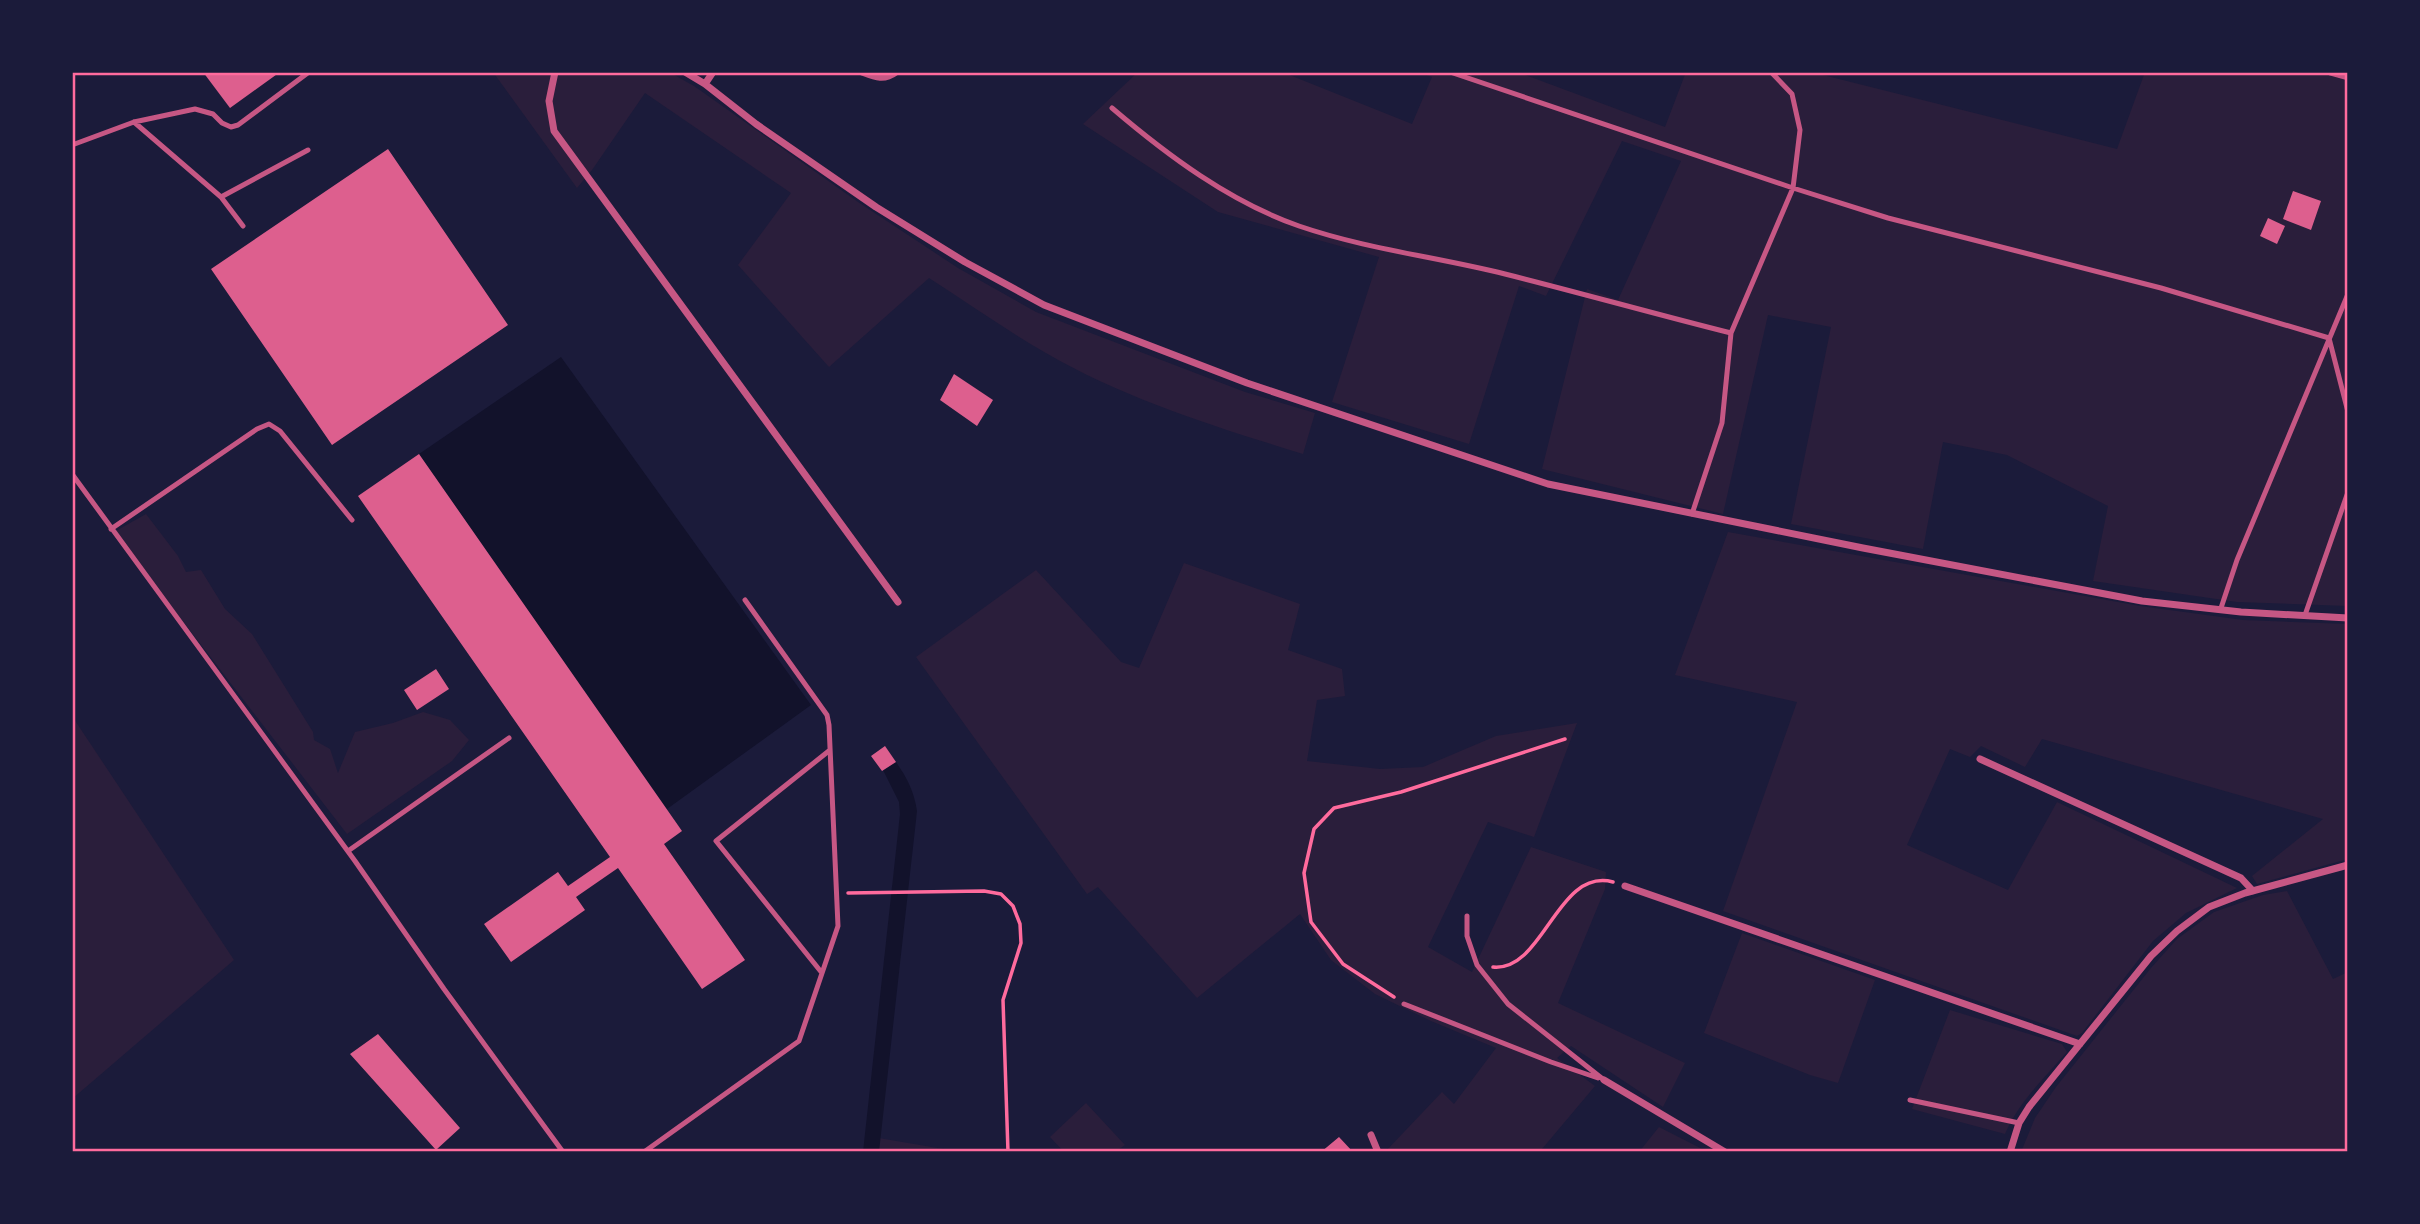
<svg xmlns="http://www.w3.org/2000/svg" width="2420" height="1224" font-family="'Noto Sans',sans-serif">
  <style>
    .green { fill: #2a1e3b }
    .water { fill: #12122b }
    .building { fill: #dd5f8e }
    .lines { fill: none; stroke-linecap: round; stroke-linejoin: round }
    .path { stroke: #ff6b9d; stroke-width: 3.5 }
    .service { stroke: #c65784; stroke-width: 5 }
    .minor { stroke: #c65784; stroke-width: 7 }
    .neatline { fill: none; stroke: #ff6b9d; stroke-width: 2.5 }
  </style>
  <rect width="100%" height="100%" fill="#1b1b3a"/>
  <path class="green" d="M 493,72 L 669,72 L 694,86 L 858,202 L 958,268 L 1036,312 L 1245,392 L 1315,413 L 1303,454 C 1216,427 1125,399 1046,353 C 1006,330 968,303 929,278 L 829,367 L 738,265 L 791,193 L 645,93 L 592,170 L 577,188 Z
    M 1138,72 L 1282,72 L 1412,124 L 1432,77 L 1418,72 L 1517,72 L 1665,127 L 1686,72 L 1811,72 L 2117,149 L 2145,72 L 2348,72 L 2348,606 L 2237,602 L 2093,581 L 2108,506 L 2007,455 L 1943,442 L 1923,549 L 1791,524 L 1831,327 L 1768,315 L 1723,514 L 1542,469 L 1587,289 L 1618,300 L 1681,161 L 1622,141 L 1546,296 L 1519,286 L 1469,444 L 1332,402 L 1379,257 L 1218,212 L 1083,124 Z
    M 146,514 L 178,556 L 186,572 L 201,570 L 225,609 L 252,634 L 313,732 L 314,740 L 330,749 L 338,773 L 355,732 L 393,723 L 423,712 L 450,720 L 469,740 L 452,761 L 347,834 L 114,532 Z
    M 1728,532 L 2140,606 L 2243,620 L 2348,624 L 2348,859 L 2257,884 L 2252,876 L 2323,819 L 2042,739 L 2025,767 L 1981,746 L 1970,757 L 1950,749 L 1907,845 L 2008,890 L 2057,802 L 2237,888 L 2186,913 L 2153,941 L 2082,1033 L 2077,1036 L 1723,911 L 1797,702 L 1675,675 Z
    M 1184,563 L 1300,604 L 1288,650 L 1342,669 L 1345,696 L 1317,700 L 1307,761 L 1380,769 L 1423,767 L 1496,736 L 1577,723 L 1534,837 L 1488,822 L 1428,947 L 1472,972 L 1531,847 L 1606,872 L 1605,889 L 1558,1003 L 1685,1063 L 1663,1107 L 1571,1046 L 1557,1058 L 1595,1086 L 1542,1149 L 1546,1152 L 1385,1152 L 1442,1092 L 1454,1104 L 1496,1048 L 1431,1021 L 1375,994 L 1331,960 L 1300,914 L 1197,998 L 1098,887 L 1087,894 L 916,657 L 1036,570 L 1121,662 L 1139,668 Z
    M 72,716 L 234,960 L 72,1099 Z
    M 2287,891 L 2333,979 L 2348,972 L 2348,1152 L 2021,1152 L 2035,1118 L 2056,1087 L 2151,968 L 2177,939 L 2214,912 L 2263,895 Z
    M 1742,933 L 1875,980 L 1838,1083 L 1810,1075 L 1704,1033 Z
    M 1950,1010 L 2062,1044 L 2067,1052 C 2044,1078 2019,1102 2005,1134 L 1912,1109 Z
    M 1086,1103 L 1125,1145 L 1115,1152 L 1064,1152 L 1050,1137 Z
    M 1659,1127 L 1708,1152 L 1639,1152 Z
    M 867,1136 L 961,1152 L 865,1152 Z"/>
  <path class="water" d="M 561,357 L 811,705 L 667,809 L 419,454 Z
    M 896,762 C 907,778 914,791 917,811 L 879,1152 L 863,1152 L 900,814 L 899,802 L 883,770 Z"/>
  <path class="building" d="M 203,72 L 280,72 L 230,108 Z
    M 388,149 L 508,325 L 332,445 L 211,269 Z
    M 2293,191 L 2321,201 L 2311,230 L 2283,219 Z
    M 2268,218 L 2285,226 L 2277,244 L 2260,236 Z
    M 954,374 L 993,400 L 977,426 L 940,400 Z
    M 419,454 L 682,831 L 664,844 L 745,960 L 702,989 L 618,868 L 576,897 L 585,910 L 511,962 L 484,924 L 558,872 L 568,886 L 610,857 L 358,496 Z
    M 436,669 L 449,689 L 417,710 L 404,690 Z
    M 885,746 L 896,762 L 882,771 L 871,756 Z
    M 378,1034 L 460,1128 L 436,1150 L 350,1054 Z
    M 1339,1137 L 1353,1152 L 1321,1152 Z"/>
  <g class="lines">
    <path class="path" d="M 848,893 L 984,891 L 1001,894 L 1013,906 L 1020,924 L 1021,943 L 1003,1000 L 1008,1152
      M 1493,967 C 1544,972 1557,867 1613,882
      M 1394,997 L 1343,964 L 1311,922 L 1304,873 L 1314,829 L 1334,808 L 1401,792 L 1565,739"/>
    <path class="service" d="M 1450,72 L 1793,188 L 1888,218 L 2161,288 L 2329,338 L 2348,412
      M 1112,108 C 1167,155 1230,202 1299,226 C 1366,249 1437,257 1505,274 C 1581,293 1655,314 1731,333
      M 134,122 L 221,197 L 308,150
      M 72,145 L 134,122 L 195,109 L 213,114 L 222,123 L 231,127 L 238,125 L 309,72
      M 221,197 L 243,226
      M 72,474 L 355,861 L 444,989 L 563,1152
      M 1692,514 L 1722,423 L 1731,333 L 1793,188 L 1800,130 L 1792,94 L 1771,72
      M 111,529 L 257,429 L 269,424 L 280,431 L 352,520
      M 2221,608 L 2237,560 L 2348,294
      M 2305,615 L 2348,492
      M 348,851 L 509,738
      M 1467,916 L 1467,936 L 1477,965 L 1508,1004 L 1604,1080
      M 822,973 L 716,841 L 830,750
      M 1404,1004 L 1551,1062 L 1598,1078
      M 1910,1100 L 2019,1123
      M 644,1152 L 799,1041 L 838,926 L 829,725 L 827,715 L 745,600"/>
    <path class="minor" d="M 555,72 L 549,101 L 554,131 L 898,602
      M 685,72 L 705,84 L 756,124 L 876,207 L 965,262 L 1044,305 L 1247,383 L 1548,484 L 1863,548 L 2142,601 L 2241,612 L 2348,618
      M 862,72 C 875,77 884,81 896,72
      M 2330,72 L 2348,77
      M 705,84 L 713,72
      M 1980,759 L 2241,878 L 2253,891
      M 1625,886 L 2080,1044
      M 1604,1080 L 1725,1152
      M 1371,1135 L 1378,1152
      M 2010,1152 L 2019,1123 L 2029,1107 L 2151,956 L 2177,931 L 2209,907 L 2245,893 L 2348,865"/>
  </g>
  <rect width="2420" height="1224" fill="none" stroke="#1b1b3a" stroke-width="147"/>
  <rect x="74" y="74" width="2272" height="1076" class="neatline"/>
</svg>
